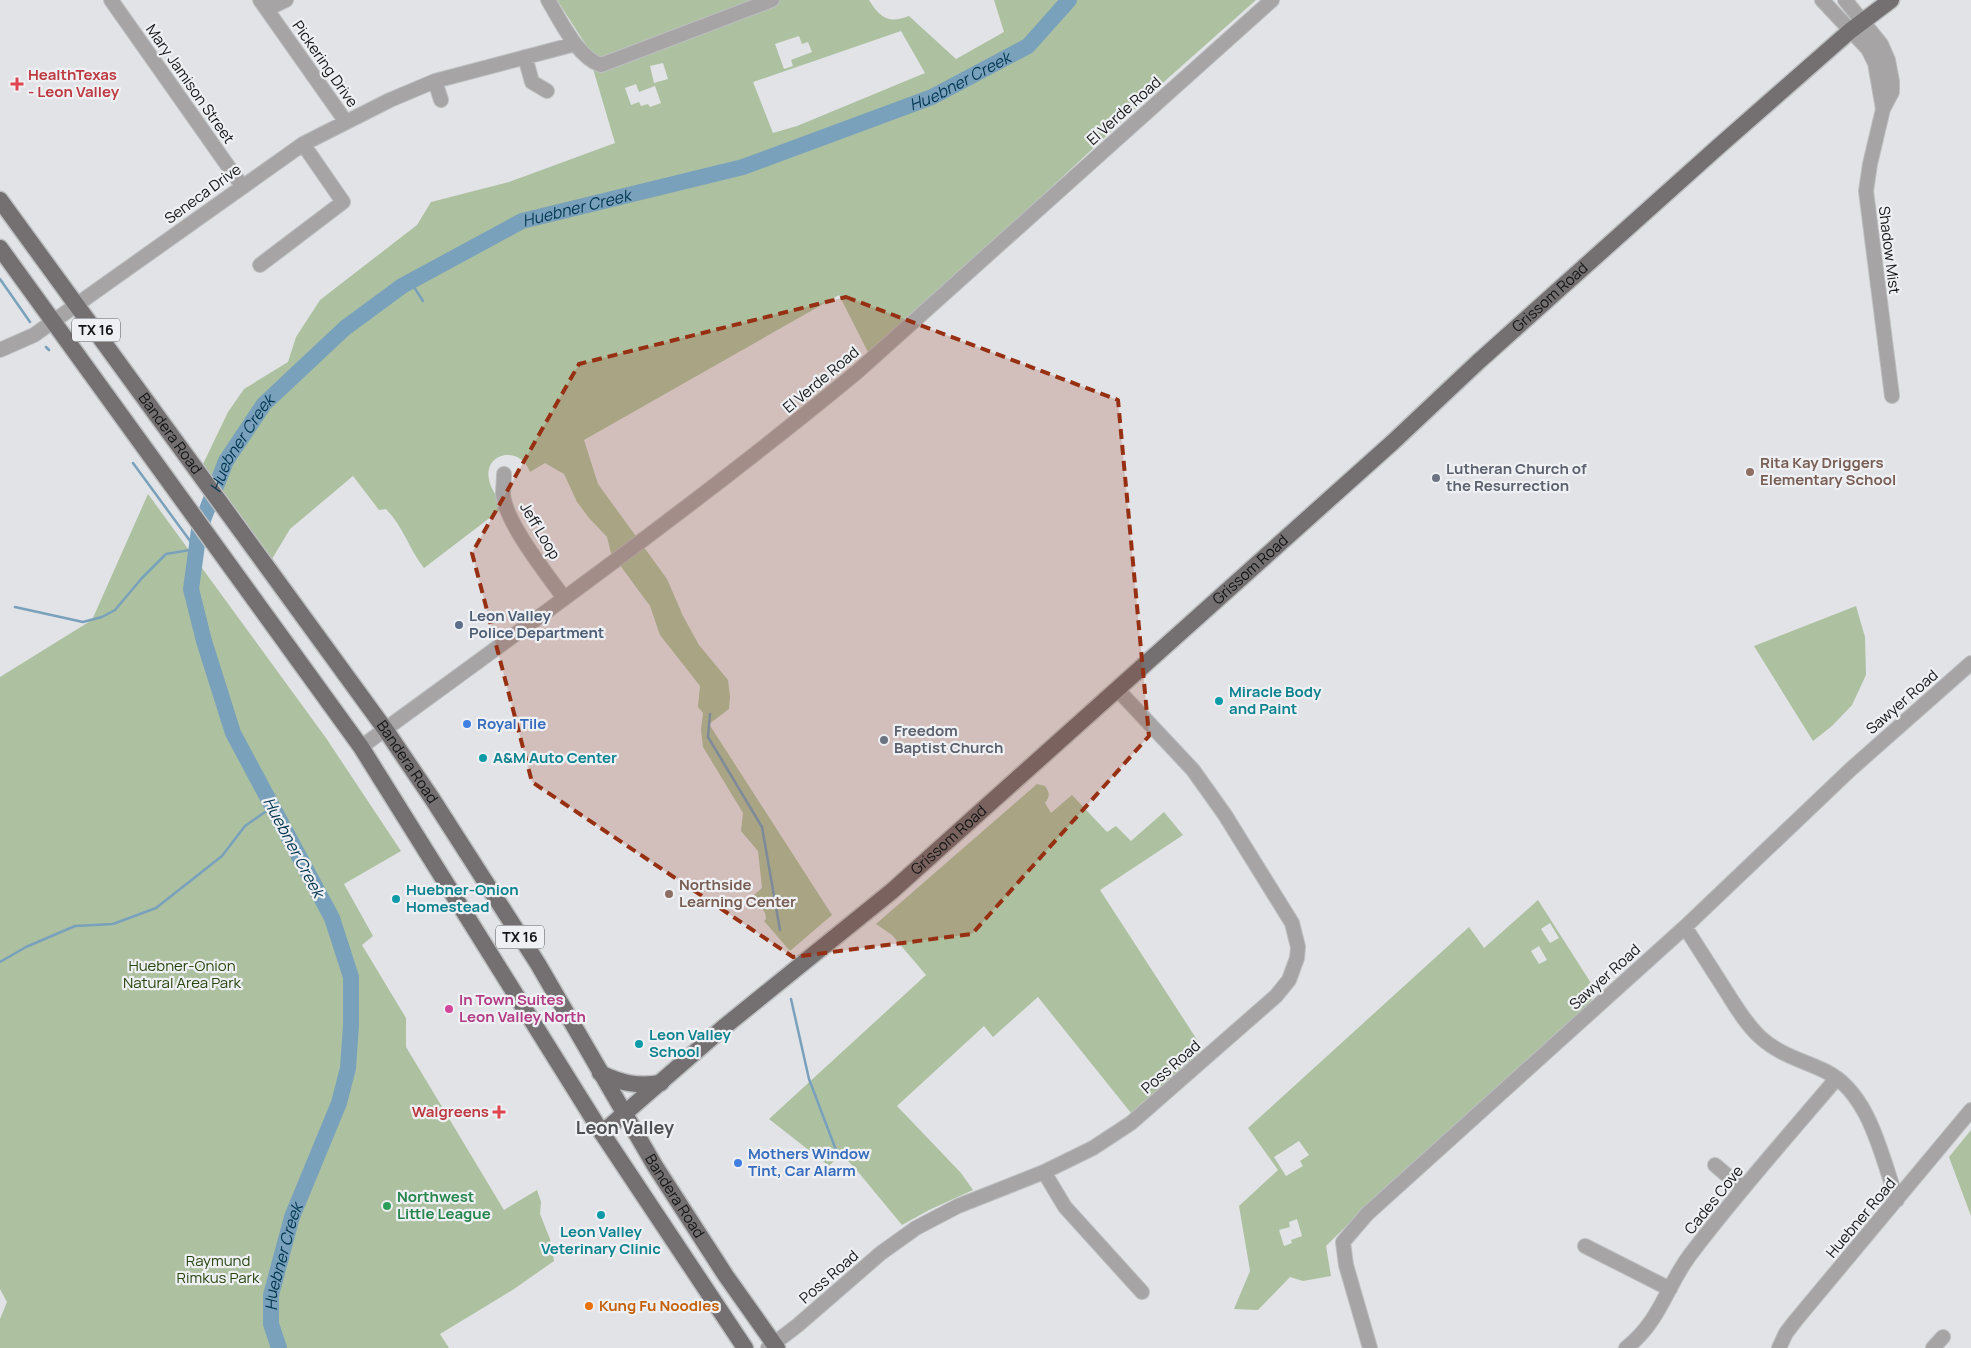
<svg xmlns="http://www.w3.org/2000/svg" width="1971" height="1348" font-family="Manrope,sans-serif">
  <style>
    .green { fill: #adc1a1; fill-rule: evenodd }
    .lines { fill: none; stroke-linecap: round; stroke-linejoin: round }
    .stream { stroke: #79a1bb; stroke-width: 2.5 }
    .river { stroke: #79a1bb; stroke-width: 16 }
    .minor-casing { stroke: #bcbec0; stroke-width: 16 }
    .major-casing { stroke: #bcbec0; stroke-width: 19 }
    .minor { stroke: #a6a4a5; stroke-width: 14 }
    .major { stroke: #747071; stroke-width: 16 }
    .marked { fill: #973012; fill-opacity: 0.2; stroke: #973012; stroke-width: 4; stroke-dasharray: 10 6; stroke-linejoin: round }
    .health-dot { fill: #e0444e; stroke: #eef0f3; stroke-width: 2 }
    .education-dot { fill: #8d6e63; stroke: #eef0f3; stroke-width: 2 }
    .worship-dot { fill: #6b7280; stroke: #eef0f3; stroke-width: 2 }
    .service-dot { fill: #5c6f8a; stroke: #eef0f3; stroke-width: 2 }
    .culture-dot { fill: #0f9aa8; stroke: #eef0f3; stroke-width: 2 }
    .shop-dot { fill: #3f7fe0; stroke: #eef0f3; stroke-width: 2 }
    .hotel-dot { fill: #d1479c; stroke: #eef0f3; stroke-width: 2 }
    .leisure-dot { fill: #2e9e5b; stroke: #eef0f3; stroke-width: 2 }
    .food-dot { fill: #e8710a; stroke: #eef0f3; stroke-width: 2 }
    .labels { text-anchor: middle; stroke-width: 4.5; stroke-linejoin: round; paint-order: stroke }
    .shield { fill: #eef0f3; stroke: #555658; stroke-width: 1 }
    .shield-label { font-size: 14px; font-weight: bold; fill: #131415 }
    .street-label { font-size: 15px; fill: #131415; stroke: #eef0f3 }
    .health-label { font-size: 15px; font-weight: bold; fill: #be3a42; stroke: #eef0f3; text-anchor: start }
    .education-label { font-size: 15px; font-weight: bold; fill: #785e54; stroke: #eef0f3; text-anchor: start }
    .worship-label { font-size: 15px; font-weight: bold; fill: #5b616d; stroke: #eef0f3; text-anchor: start }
    .service-label { font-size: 15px; font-weight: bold; fill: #4e5e75; stroke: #eef0f3; text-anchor: start }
    .culture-label { font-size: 15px; font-weight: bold; fill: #0d838f; stroke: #eef0f3; text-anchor: start }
    .shop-label { font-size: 15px; font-weight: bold; fill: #366cbe; stroke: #eef0f3; text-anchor: start }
    .park-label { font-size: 15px; fill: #27450f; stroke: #eef0f3 }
    .hotel-label { font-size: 15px; font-weight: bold; fill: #b23c85; stroke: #eef0f3; text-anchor: start }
    .leisure-label { font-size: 15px; font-weight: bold; fill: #27864d; stroke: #eef0f3; text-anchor: start }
    .food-label { font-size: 15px; font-weight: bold; fill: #c56008; stroke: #eef0f3; text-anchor: start }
    .water-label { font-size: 16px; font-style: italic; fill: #003550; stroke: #eef0f3 }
    .quarter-label { font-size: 18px; font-weight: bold; fill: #4d4f51; stroke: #eef0f3 }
  </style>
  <rect width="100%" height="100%" fill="#e1e3e6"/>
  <path class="green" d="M 557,0 L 869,0 C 880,18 889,24 909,16 L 956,59 L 1004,32 L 994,0 L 1256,0 L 1166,80 L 1025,212 L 868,352 L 839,295 L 584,440 L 598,484 L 667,579 L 683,616 L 699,645 L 728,680 L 730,696 L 729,709 L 709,724 L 832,915 L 790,951 L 764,921 L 766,919 L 765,913 L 754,895 L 762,888 L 758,851 L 741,831 L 743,813 L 703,747 L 701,730 L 703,713 L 698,707 L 700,686 L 660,635 L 650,606 L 611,553 L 607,537 L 589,518 L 577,502 L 564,474 L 545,463 L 530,472 C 521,445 483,452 489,480 C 491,490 499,499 504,507 L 424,568 C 409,549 403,526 386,509 L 379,510 L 353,476 L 290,529 L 272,559 L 203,464 L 228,412 L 244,389 L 288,362 L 296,337 L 320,300 L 417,225 L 431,202 L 509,182 L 615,143 L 586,45 ZM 901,31 L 925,73 L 797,126 L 773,133 L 753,82 ZM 799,36 L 802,44 L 808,42 L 812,52 L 791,60 L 793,66 L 784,69 L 775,44 ZM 663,63 L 668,79 L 654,83 L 650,66 ZM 636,84 L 639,92 L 655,86 L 661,103 L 650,107 L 648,104 L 641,106 L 639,102 L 631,105 L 625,88 Z
    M 148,494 L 326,738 L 401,851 L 344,884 L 373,936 L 362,945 L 406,1018 L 406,1047 L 504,1210 L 537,1190 L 541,1202 L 540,1214 L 550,1239 L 554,1261 L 514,1289 L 440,1334 L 449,1348 L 0,1348 L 0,1319 L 7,1302 L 0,1289 L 0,677 L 92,620 Z
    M 1856,606 L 1865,637 L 1866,675 L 1852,705 L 1832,726 L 1813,741 L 1754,646 Z
    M 1037,784 L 1045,786 C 1050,793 1050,796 1045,803 L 1051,813 L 1072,795 L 1107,832 L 1116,826 L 1131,841 L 1164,812 L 1183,835 L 1100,890 L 1203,1049 L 1131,1113 L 1038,997 L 993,1037 L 984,1026 L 897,1106 L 961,1173 L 973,1190 L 929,1210 L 902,1225 L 854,1167 L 841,1154 L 829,1166 L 769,1119 L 926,975 L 892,935 L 876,924 Z
    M 1538,900 L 1596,991 L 1590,1003 L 1385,1188 L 1326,1246 L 1331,1276 L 1303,1281 L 1290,1277 L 1258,1310 L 1234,1309 L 1250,1271 L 1239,1206 L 1278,1170 L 1248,1128 L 1469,927 L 1484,948 ZM 1550,923 L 1559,938 L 1550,943 L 1541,929 ZM 1539,946 L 1547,960 L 1539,964 L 1531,951 ZM 1299,1141 L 1309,1155 L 1300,1161 L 1303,1166 L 1286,1176 L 1274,1157 ZM 1297,1219 L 1302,1236 L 1291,1240 L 1292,1243 L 1284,1246 L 1279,1230 L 1290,1227 L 1289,1222 Z
    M 1971,1130 L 1971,1216 L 1949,1157 Z"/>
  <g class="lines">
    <path class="stream" d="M 0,279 L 30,322
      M 410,281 L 423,301
      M 46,347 L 49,350
      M 15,607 L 83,622 L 102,617 L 115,610 L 142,578 L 166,554 L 196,549 L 133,463
      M 710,714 L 708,737 L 762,827 L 780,930
      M 0,962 L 26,947 L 75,926 L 113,924 L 156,908 L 222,856 L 245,826 L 272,807
      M 791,999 L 809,1079 L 836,1150"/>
    <path class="river" id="s1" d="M 279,1348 L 271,1324 L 271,1295 L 292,1217 L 339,1103 L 348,1068 L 351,1025 L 351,977 L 332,918 L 233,733 L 204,641 L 191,589 L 199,530 L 226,461 L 264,404 L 345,328 L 402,286 L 522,221 L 743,167 L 932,97 L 1028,46 L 1069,0"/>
    <g class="minor-casing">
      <path id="minor" d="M 111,0 L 242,186
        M 260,0 L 346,122
        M 548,0 C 560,20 578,58 601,65 L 772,0
        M 1822,0 L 1868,49 L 1875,63 L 1883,109
        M 1845,0 L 1881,44 L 1888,60 L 1892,81 L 1892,92 L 1883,109 L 1870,164 L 1866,191 L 1892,396
        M 267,9 L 286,0
        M 525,57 L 532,82 L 547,91
        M 435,81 L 441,100
        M 260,265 L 343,202 L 303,144
        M 0,350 L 34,335 L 303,144 L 390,100 L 435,81 L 575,44
        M 504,474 C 504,481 503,488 503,494 C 505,522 547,574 564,598
        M 361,747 C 528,625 697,504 857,372 L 1272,0
        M 1685,927 C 1698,947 1711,968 1724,988 C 1735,1005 1745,1023 1760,1037 C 1781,1056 1803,1060 1827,1072 C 1870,1094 1882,1158 1897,1200
        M 1715,1165 L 1743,1189
        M 1044,1172 L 1065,1207 L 1142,1292
        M 1585,1246 L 1670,1289
        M 768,1348 L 798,1325 L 881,1253 L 916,1228 L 958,1206 L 1044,1172 L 1093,1148 L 1131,1123 L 1276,996 L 1289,980 L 1297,958 L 1298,947 L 1292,923 L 1225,815 L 1193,770 L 1117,689
        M 1370,1348 L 1346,1265 L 1343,1242 L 1367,1214 L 1685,927 L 1851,769 L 1971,663
        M 1626,1348 C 1660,1322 1666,1287 1690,1255 C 1736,1194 1787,1137 1837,1078
        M 1779,1348 L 1786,1333 L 1796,1320 L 1971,1110
        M 1933,1348 L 1943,1337"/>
    </g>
    <g class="major-casing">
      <g id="major">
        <path id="s2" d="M 0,200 L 385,729 L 433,800 L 538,964 L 655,1166 L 726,1276 L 777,1348"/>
        <path d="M 0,248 L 361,747 L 602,1133 L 745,1348"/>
        <path d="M 600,1073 C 621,1083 638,1087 661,1083"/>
        <path id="s3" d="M 602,1133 L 724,1027 L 892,891 L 1393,442 L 1478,362 L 1718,147 L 1850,31 L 1891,0"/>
      </g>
    </g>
    <use href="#minor" class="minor"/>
    <use href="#major" class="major"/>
  </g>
  <path class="marked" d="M 846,297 L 1118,400 L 1149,736 L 972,934 L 793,957 L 532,782 L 472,553 L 579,364 Z"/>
  <g class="health-dot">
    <path d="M14.5 76.5h5v5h5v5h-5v5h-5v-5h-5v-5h5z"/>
    <path d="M496.5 1104.5h5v5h5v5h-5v5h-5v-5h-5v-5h5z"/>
  </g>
  <g class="education-dot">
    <circle cx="1750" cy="472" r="5"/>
    <circle cx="669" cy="894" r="5"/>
  </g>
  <g class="worship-dot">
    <circle cx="1436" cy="478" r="5"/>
    <circle cx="884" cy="740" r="5"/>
  </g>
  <circle class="service-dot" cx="459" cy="625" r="5"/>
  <g class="culture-dot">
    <circle cx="1219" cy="701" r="5"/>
    <circle cx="483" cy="758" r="5"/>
    <circle cx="396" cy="899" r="5"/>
    <circle cx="639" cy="1044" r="5"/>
    <circle cx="601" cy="1215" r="5"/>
  </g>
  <g class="shop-dot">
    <circle cx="467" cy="724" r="5"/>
    <circle cx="738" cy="1163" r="5"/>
  </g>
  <circle class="hotel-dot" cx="449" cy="1009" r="5"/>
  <circle class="leisure-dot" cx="387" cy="1206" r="5"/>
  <circle class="food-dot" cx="589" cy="1306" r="5"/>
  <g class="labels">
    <g class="shield">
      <rect x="72" y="318.5" width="48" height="23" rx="4"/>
      <rect x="496" y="925.5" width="48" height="23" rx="4"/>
    </g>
    <g class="shield-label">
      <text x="96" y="335">TX 16</text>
      <text x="520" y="942">TX 16</text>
    </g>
    <g class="street-label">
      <text transform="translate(325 64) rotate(55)" y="5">Pickering Drive</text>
      <text transform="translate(190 84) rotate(55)" y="5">Mary Jamison Street</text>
      <text transform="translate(1124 111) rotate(-42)" y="5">El Verde Road</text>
      <text transform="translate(203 194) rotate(-36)" y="5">Seneca Drive</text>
      <text transform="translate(1889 250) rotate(83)" y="5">Shadow Mist</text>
      <text dy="5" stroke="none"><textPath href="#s3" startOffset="1264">Grissom Road</textPath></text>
      <text transform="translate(821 380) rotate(-40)" y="5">El Verde Road</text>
      <text dy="5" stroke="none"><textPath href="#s2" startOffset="289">Bandera Road</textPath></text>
      <text transform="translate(540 531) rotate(59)" y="5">Jeff Loop</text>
      <text dy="5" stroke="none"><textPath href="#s3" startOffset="859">Grissom Road</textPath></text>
      <text transform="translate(1902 702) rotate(-41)" y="5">Sawyer Road</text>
      <text dy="5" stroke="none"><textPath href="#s2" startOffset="694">Bandera Road</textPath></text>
      <text dy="5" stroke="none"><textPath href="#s3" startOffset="454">Grissom Road</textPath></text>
      <text transform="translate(1605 977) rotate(-42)" y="5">Sawyer Road</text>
      <text transform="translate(1171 1067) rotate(-41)" y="5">Poss Road</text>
      <text dy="5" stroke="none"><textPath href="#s2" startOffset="1204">Bandera Road</textPath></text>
      <text transform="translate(1714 1200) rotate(-51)" y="5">Cades Cove</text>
      <text transform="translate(1861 1218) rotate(-50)" y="5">Huebner Road</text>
      <text transform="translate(829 1277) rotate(-41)" y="5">Poss Road</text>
    </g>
    <g class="health-label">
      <text x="28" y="80">HealthTexas<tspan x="28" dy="17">- Leon Valley</tspan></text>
      <text x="489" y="1117" text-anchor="end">Walgreens</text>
    </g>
    <g class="education-label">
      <text x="1760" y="468">Rita Kay Driggers<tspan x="1760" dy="17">Elementary School</tspan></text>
      <text x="679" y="890">Northside<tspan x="679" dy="17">Learning Center</tspan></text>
    </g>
    <g class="worship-label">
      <text x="1446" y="474">Lutheran Church of<tspan x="1446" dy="17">the Resurrection</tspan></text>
      <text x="894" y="736">Freedom<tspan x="894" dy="17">Baptist Church</tspan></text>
    </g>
    <g class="service-label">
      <text x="469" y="621">Leon Valley<tspan x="469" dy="17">Police Department</tspan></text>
    </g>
    <g class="culture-label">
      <text x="1229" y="697">Miracle Body<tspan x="1229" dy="17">and Paint</tspan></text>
      <text x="493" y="763">A&amp;M Auto Center</text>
      <text x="406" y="895">Huebner-Onion<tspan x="406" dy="17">Homestead</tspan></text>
      <text x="649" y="1040">Leon Valley<tspan x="649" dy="17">School</tspan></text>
      <text x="601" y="1237" text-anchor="middle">Leon Valley<tspan x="601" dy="17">Veterinary Clinic</tspan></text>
    </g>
    <g class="shop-label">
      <text x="477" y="729">Royal Tile</text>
      <text x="748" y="1159">Mothers Window<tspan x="748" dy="17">Tint, Car Alarm</tspan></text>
    </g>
    <g class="park-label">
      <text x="182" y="971">Huebner-Onion<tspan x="182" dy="17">Natural Area Park</tspan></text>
      <text x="218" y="1266">Raymund<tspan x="218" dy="17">Rimkus Park</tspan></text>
    </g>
    <g class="hotel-label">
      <text x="459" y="1005">In Town Suites<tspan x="459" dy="17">Leon Valley North</tspan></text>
    </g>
    <g class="leisure-label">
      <text x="397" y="1202">Northwest<tspan x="397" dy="17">Little League</tspan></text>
    </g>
    <g class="food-label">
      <text x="599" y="1311">Kung Fu Noodles</text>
    </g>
    <g class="water-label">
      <text dy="6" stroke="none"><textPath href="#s1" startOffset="1789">Huebner Creek</textPath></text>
      <text dy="6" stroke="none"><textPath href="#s1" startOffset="1384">Huebner Creek</textPath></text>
      <text dy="6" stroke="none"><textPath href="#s1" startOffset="964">Huebner Creek</textPath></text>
      <text transform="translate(294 847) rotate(62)" y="6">Huebner Creek</text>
      <text dy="6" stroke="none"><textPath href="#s1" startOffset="94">Huebner Creek</textPath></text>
    </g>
    <g class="quarter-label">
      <text x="625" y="1134">Leon Valley</text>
    </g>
  </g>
</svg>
